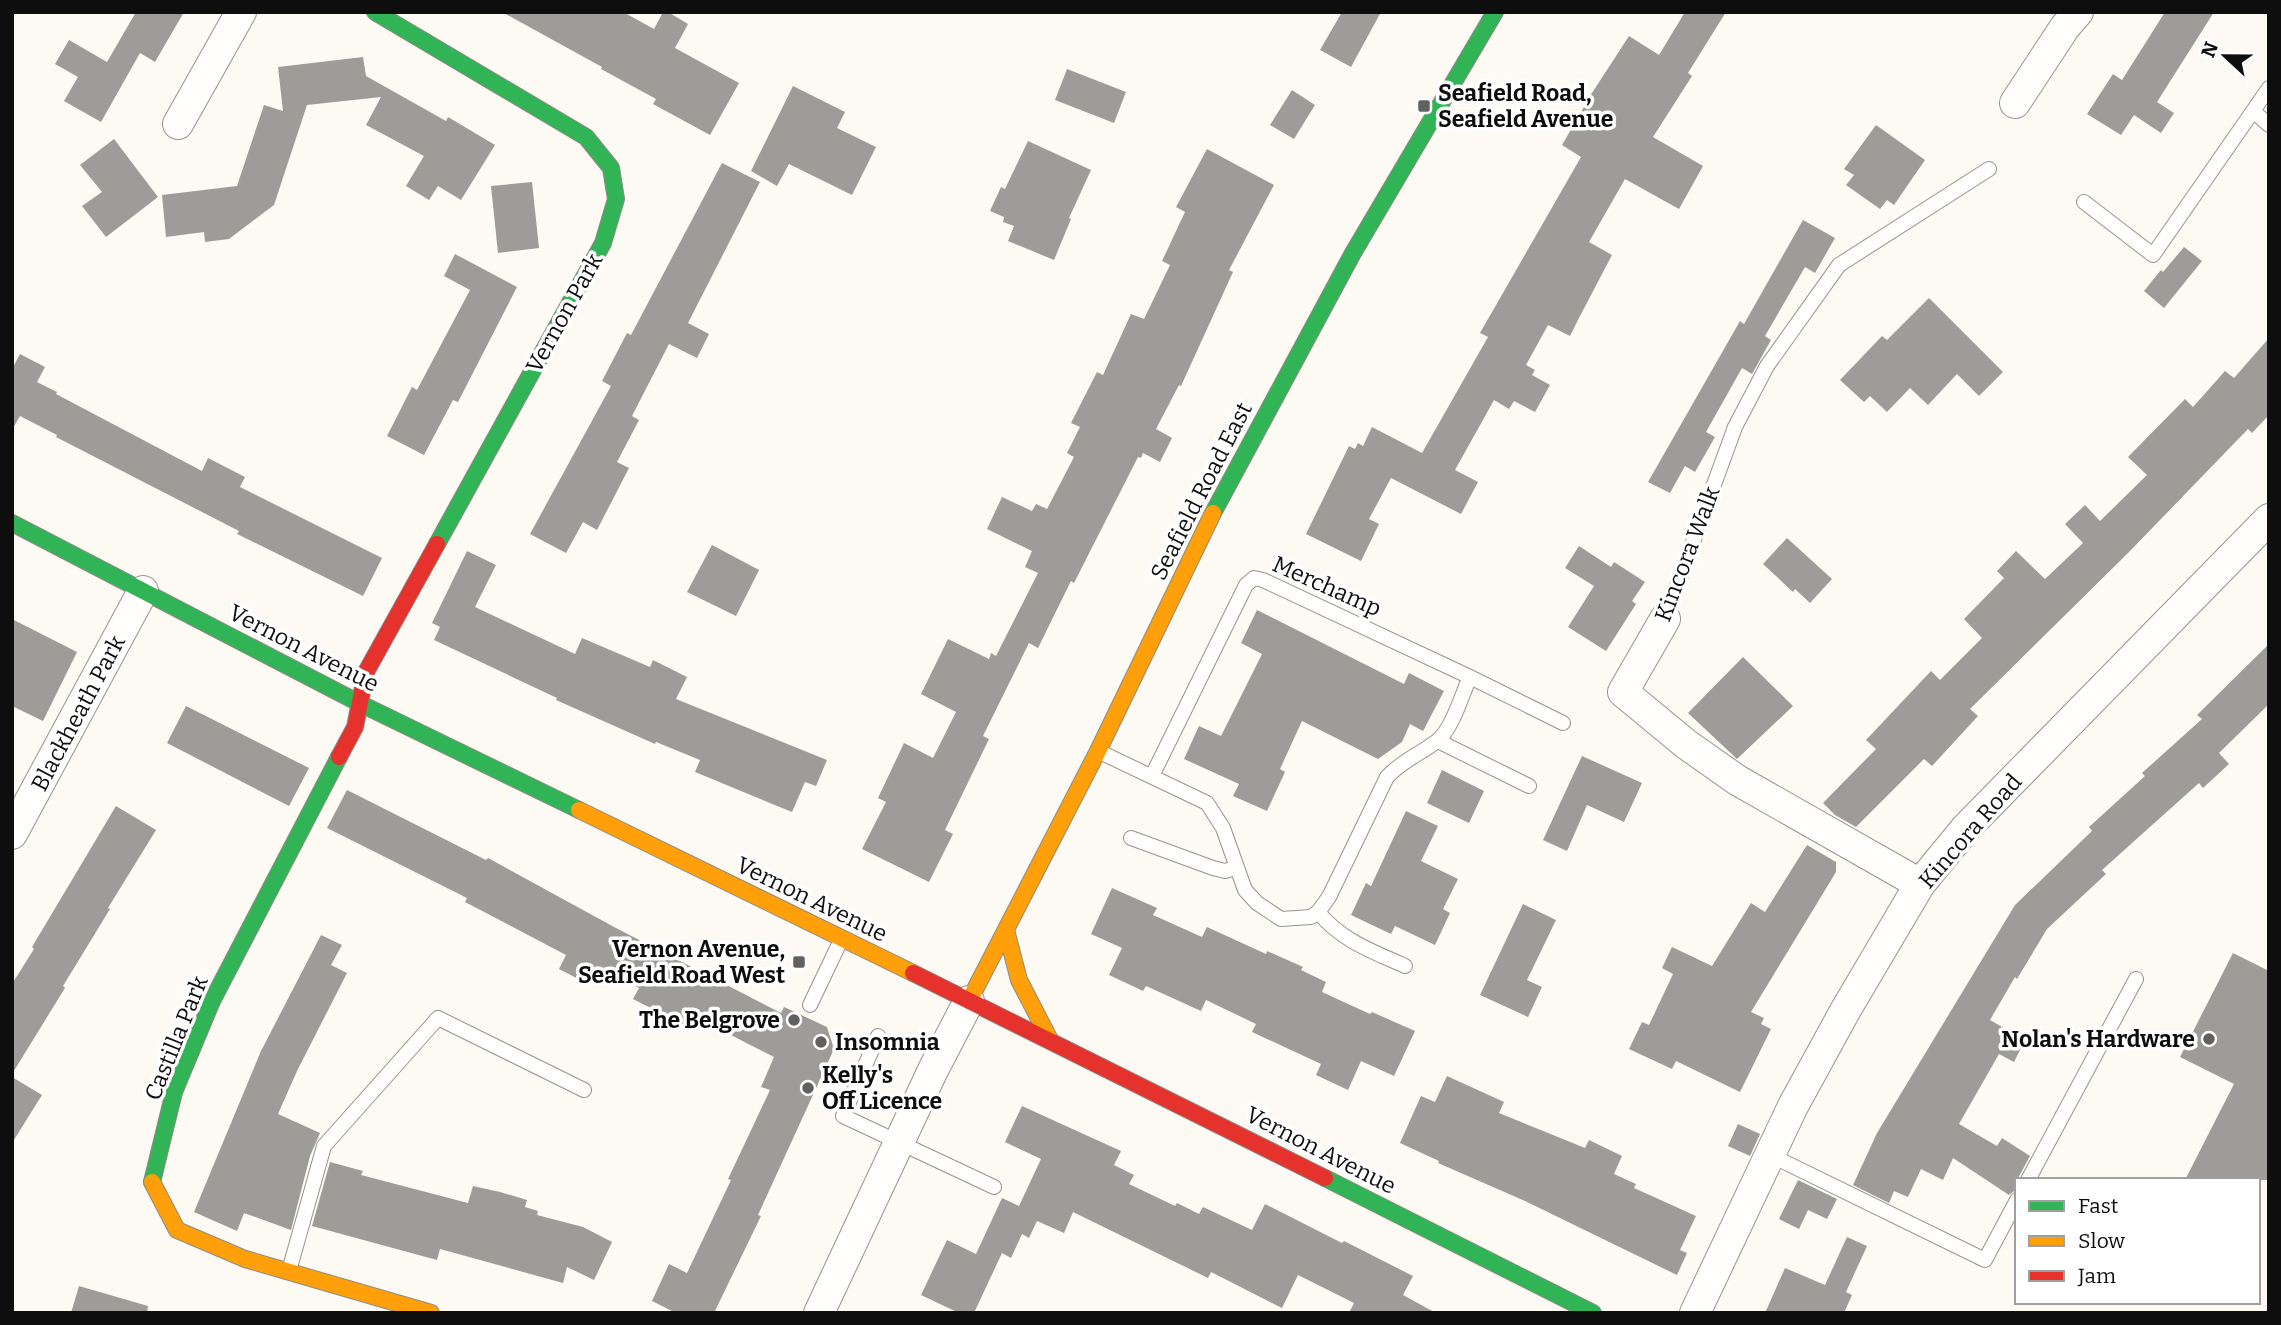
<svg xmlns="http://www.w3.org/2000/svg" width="2281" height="1325" font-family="Bitter,serif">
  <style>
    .building { fill: #9e9c98 }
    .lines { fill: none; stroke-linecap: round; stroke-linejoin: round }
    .lane-casing { stroke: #959491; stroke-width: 16 }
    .street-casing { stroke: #959491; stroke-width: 32 }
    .fast-casing { stroke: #8c8b87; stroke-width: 18 }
    .slow-casing { stroke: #8c8b87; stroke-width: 18 }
    .jam-casing { stroke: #8c8b87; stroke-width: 18 }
    .lane { stroke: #fffefd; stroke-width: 14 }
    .street { stroke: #fffefd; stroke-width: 30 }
    .fast { stroke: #30b455; stroke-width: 16 }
    .slow { stroke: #ff9f0a; stroke-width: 16 }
    .jam { stroke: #e5322d; stroke-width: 16 }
    .poi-dot { fill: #61615e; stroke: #fff; stroke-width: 2.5 }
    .labels { text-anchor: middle; stroke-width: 7; stroke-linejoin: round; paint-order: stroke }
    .poi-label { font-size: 23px; font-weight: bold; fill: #0e0e0e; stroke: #fff; text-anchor: start }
    .street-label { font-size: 23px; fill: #0e0e0e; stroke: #fff }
  </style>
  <rect width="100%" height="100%" fill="#fcfaf2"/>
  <path class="building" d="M 136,12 L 184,12 L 155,62 L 140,53 L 101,122 L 64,101 L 78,77 L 55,64 L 69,40 L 107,62 Z
    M 502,12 L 623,12 L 654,29 L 663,12 L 668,12 L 688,24 L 675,48 L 739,83 L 710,135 L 653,104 L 656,99 L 601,69 L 602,67 Z
    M 1342,12 L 1381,12 L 1351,67 L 1320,50 Z
    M 1685,12 L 1726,12 L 1688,73 L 1692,76 L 1653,137 L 1703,166 L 1679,209 L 1625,179 L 1589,242 L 1612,255 L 1580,316 L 1570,336 L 1548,325 L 1526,365 L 1535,370 L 1532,375 L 1550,385 L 1535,412 L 1514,401 L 1509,409 L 1494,400 L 1455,470 L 1478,482 L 1461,514 L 1391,478 L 1369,519 L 1379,524 L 1361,561 L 1306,534 L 1349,446 L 1355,449 L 1358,443 L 1363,446 L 1372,427 L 1422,453 L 1488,337 L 1480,333 L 1581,157 L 1562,145 L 1592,93 L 1629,36 L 1659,55 Z
    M 2165,12 L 2214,12 L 2157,102 L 2174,113 L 2161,133 L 2134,115 L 2121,135 L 2087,114 L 2113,74 L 2122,80 Z
    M 363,57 L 366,76 L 446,121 L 448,117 L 495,145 L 461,200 L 438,186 L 429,200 L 406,186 L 424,156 L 366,125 L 381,97 L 307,105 L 274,205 L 229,239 L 205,242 L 204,232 L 166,237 L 162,195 L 237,186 L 264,105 L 283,111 L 278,67 Z
    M 1067,69 L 1126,92 L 1114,123 L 1055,100 Z
    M 793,86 L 845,112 L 837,128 L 876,147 L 852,195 L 789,164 L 777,186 L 751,171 Z
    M 1292,90 L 1315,105 L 1294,139 L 1270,125 Z
    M 1876,125 L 1925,160 L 1894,205 L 1887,200 L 1880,209 L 1846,185 L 1854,175 L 1844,169 Z
    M 114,139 L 158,197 L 106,237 L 82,206 L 102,192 L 80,165 Z
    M 1028,141 L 1091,170 L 1069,218 L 1071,219 L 1054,260 L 1008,241 L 1014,226 L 1003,222 L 1004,217 L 990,211 L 1001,187 L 1005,189 Z
    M 1207,149 L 1274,185 L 1229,270 L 1233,272 L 1181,386 L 1179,385 L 1156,429 L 1172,438 L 1160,462 L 1143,453 L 1141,458 L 1138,457 L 1074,583 L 1071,581 L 1038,648 L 1029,643 L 983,736 L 989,739 L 945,830 L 953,834 L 929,882 L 862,849 L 886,802 L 878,798 L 904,743 L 933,758 L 956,712 L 921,694 L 948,639 L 989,659 L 991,653 L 996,656 L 1038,573 L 1025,567 L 1032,551 L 987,529 L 1002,497 L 1032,511 L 1036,504 L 1047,509 L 1074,457 L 1067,453 L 1080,427 L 1071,423 L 1097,372 L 1103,375 L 1131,314 L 1144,319 L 1170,265 L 1162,261 L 1185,212 L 1176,207 Z
    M 722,163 L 760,182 L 688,323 L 709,334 L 697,358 L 669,344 L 632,416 L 639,420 L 617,462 L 629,468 L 597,530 L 583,522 L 566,553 L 530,534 L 611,386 L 602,381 L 627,333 L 631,335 Z
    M 532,182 L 539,248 L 498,253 L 491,186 Z
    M 1803,220 L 1835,238 L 1815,273 L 1805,267 L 1765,336 L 1771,340 L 1752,374 L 1742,368 L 1706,432 L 1715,437 L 1695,472 L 1685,466 L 1670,493 L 1648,482 L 1740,321 L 1744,324 Z
    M 2184,247 L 2202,261 L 2164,308 L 2144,291 L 2161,270 L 2163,272 Z
    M 455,254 L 517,287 L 458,402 L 453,400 L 424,455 L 387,436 L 412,387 L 417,390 L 470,290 L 444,276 Z
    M 1929,298 L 2003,372 L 1979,396 L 1957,374 L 1928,405 L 1910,388 L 1887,412 L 1870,396 L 1864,402 L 1840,380 L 1882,336 L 1887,340 Z
    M 2269,338 L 2269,415 L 2252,433 L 2248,429 L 2130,551 L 1970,709 L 1978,716 L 1932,766 L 1924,759 L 1856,827 L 1835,815 L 1823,803 L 1876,749 L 1866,740 L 1931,671 L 1940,680 L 1982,638 L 1964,619 L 2004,578 L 1997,571 L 2016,551 L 2045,579 L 2083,543 L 2065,524 L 2085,505 L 2100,521 L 2147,475 L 2128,457 L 2185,399 L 2193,407 L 2225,371 L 2234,378 Z
    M 20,354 L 45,367 L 37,382 L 57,392 L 56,394 L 202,471 L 208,458 L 245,477 L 240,487 L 382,558 L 363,596 L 237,534 L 239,531 L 56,437 L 57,435 L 20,416 L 12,430 L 12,369 Z
    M 1787,538 L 1832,579 L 1810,603 L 1795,589 L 1793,592 L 1763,564 Z
    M 712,545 L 759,570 L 736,616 L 687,592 Z
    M 1579,546 L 1611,567 L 1614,562 L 1645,582 L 1632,601 L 1636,604 L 1606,651 L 1568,627 L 1594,586 L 1565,568 Z
    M 467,551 L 496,565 L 475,607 L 575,654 L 582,638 L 650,667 L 653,660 L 687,677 L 676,699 L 827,760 L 816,786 L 805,782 L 792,812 L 695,772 L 700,760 L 656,742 L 655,744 L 556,700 L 557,698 L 434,640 L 440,627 L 432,623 Z
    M 1257,610 L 1404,684 L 1409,673 L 1444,691 L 1423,731 L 1410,724 L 1402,742 L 1378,759 L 1302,721 L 1280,769 L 1285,772 L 1267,811 L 1233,796 L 1239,784 L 1184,759 L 1199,726 L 1221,736 L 1262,654 L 1241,643 Z
    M 12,619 L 77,652 L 43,721 L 12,706 Z
    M 2269,644 L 2269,704 L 2219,753 L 2229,764 L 2203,788 L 2199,783 L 2102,870 L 2106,874 L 2047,929 L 2017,979 L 2015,977 L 1990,1020 L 2025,1040 L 2014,1062 L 1999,1054 L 1959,1124 L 1997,1146 L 2002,1138 L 2030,1156 L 2017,1180 L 2017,1187 L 2014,1191 L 2009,1195 L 1953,1158 L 1943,1180 L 1921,1169 L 1908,1197 L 1894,1191 L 1889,1203 L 1853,1185 L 1877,1133 L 2015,905 L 2092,831 L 2089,827 L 2145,776 L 2142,773 L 2202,719 L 2197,715 Z
    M 1743,657 L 1793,706 L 1737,759 L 1688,713 Z
    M 186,706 L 309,768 L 289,806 L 167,743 Z
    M 1582,756 L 1642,783 L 1624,822 L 1587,805 L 1567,851 L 1543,840 Z
    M 1442,770 L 1484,791 L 1469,823 L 1427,803 Z
    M 347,790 L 486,860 L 488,858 L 616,928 L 781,1013 L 784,1007 L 827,1027 L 834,1049 L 758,1215 L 761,1216 L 714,1313 L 676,1313 L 652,1301 L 669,1264 L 687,1273 L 731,1180 L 728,1179 L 770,1090 L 761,1087 L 774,1057 L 692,1015 L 686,1026 L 633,999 L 639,988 L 597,966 L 588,984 L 559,969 L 566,955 L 465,902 L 467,898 L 327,828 Z
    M 116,806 L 156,830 L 108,908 L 110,909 L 63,986 L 65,988 L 12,1074 L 12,984 L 34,949 L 32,947 Z
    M 1406,811 L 1438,826 L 1421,861 L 1458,879 L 1443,909 L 1450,913 L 1435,945 L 1395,926 L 1391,934 L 1351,915 L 1366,883 L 1371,886 Z
    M 1807,845 L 1836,862 L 1836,872 L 1751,1012 L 1764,1018 L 1761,1024 L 1771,1029 L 1740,1092 L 1676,1061 L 1672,1069 L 1629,1049 L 1642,1022 L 1649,1025 L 1673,974 L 1662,968 L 1672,947 L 1712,966 L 1751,903 L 1765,912 Z
    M 1112,888 L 1157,908 L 1153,915 L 1202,937 L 1207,927 L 1266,954 L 1267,951 L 1303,967 L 1301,970 L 1326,982 L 1322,992 L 1370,1014 L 1372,1012 L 1415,1031 L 1394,1076 L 1361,1061 L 1348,1090 L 1316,1075 L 1321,1064 L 1252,1032 L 1256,1024 L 1206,1000 L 1201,1011 L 1146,986 L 1143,991 L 1109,975 L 1122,948 L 1091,934 Z
    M 1523,904 L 1556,920 L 1527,980 L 1542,987 L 1528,1017 L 1480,995 Z
    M 321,935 L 342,945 L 331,965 L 347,973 L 297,1071 L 278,1114 L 320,1133 L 310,1156 L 291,1230 L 244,1213 L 237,1231 L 194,1212 L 261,1051 Z
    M 2233,953 L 2269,971 L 2269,1180 L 2185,1180 L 2234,1084 L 2180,1057 Z
    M 1447,1076 L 1504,1102 L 1499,1113 L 1585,1148 L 1589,1140 L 1622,1156 L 1614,1174 L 1636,1184 L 1634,1188 L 1696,1216 L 1680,1250 L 1687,1253 L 1677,1275 L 1525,1201 L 1438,1163 L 1439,1161 L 1400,1143 L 1421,1096 L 1435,1102 Z
    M 12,1077 L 42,1095 L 12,1143 Z
    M 1022,1106 L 1121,1151 L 1114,1165 L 1134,1175 L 1129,1184 L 1175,1206 L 1177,1203 L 1199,1214 L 1203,1207 L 1252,1230 L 1265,1204 L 1342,1243 L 1344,1241 L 1413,1276 L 1403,1295 L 1436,1313 L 1349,1313 L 1354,1303 L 1298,1275 L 1282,1308 L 1211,1272 L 1208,1278 L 1073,1212 L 1064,1233 L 1037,1221 L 1029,1238 L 1022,1234 L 1011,1258 L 1002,1253 L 974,1313 L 959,1313 L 921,1295 L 947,1240 L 976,1254 L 1002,1198 L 1019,1206 L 1041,1159 L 1005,1142 Z
    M 1738,1124 L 1760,1134 L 1750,1156 L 1728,1146 Z
    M 330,1162 L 363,1171 L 361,1175 L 468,1203 L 473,1186 L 500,1192 L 527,1200 L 525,1207 L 538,1211 L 537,1215 L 583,1227 L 612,1242 L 594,1280 L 567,1267 L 563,1283 L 440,1249 L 437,1260 L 312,1226 Z
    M 1798,1180 L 1837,1199 L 1827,1219 L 1808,1210 L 1799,1229 L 1779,1219 Z
    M 1847,1237 L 1867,1246 L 1846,1292 L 1852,1295 L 1844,1313 L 1765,1313 L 1785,1268 L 1825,1285 Z
    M 79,1286 L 148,1306 L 147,1313 L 71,1313 Z"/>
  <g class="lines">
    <g class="lane-casing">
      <path id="lane" d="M 2269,88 L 2253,111 L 2269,125
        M 2084,202 L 2153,255 L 2253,111
        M 1665,619 L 1735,427 L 1767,366 L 1839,265 L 1989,169
        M 1438,741 L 1529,786
        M 1100,752 L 1207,803 L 1223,828 L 1245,890 L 1257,903 L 1281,919 L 1311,917 L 1318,912 L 1329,897 L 1387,777 C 1404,759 1419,755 1437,741 C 1452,730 1462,694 1470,677
        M 1152,776 L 1246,585 L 1254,578 L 1263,580 L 1470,677 L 1563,723
        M 1131,838 L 1213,868 L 1225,871 L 1236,868
        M 1318,912 C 1342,941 1372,951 1405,966
        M 810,1005 L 841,940
        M 878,1036 L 843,1116 L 994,1187
        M 1770,1155 L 1985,1260 L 2017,1200
        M 2028,1180 L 2136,979
        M 289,1271 L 324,1146 L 438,1018 L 584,1090"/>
    </g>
    <g class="street-casing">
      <path id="street" d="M 2015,103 L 2065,27 L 2078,12
        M 178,124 L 241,12
        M 1665,619 L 1623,692 L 1686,744 L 1737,780 L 1920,884
        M 12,834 L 143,591
        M 819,1313 L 933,1070 L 969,1001
        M 1695,1313 L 1793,1106 L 1845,1011 L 1920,884 L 1966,828 L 2269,519"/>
    </g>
    <g class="fast-casing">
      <path id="fast" d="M 375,12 L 586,137 L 611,168 L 616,199 L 603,243 L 437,544
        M 1213,513 L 1353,253 L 1495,12
        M 12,523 L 361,704 L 579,810
        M 1325,1178 L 1593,1313
        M 152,1182 L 174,1092 L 212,1001 L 339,757"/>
    </g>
    <g class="slow-casing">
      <path id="slow" d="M 579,810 L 913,973
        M 1006,930 L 1019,980 L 1050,1040
        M 969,1001 L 1098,751 L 1213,513
        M 152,1182 L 177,1230 L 245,1259 L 431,1313"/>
    </g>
    <g class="jam-casing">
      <path id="jam" d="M 339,757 L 355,727 L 366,672 L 437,544
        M 913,973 L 1325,1178"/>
    </g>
    <use href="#lane" class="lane"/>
    <use href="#street" class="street"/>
    <use href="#fast" class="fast"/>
    <use href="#slow" class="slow"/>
    <use href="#jam" class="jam"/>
  </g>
  <g class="poi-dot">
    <rect x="1417" y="99" width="14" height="14" rx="3.5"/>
    <rect x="792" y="955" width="14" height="14" rx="3.5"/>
    <circle cx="794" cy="1020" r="7"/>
    <circle cx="2209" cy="1039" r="7"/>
    <circle cx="821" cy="1042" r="7"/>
    <circle cx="808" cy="1088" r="7"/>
  </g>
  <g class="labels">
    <g class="poi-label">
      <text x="1438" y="101">Seafield Road,<tspan x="1438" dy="26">Seafield Avenue</tspan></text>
      <text x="785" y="957" text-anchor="end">Vernon Avenue,<tspan x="785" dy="26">Seafield Road West</tspan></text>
      <text x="780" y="1028" text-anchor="end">The Belgrove</text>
      <text x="2195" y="1047" text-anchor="end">Nolan's Hardware</text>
      <text x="835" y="1050">Insomnia</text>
      <text x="822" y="1083">Kelly's<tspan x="822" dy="26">Off Licence</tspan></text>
    </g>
    <g class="street-label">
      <text transform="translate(564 313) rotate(-61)" y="8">Vernon Park</text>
      <text transform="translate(1201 491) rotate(-63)" y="8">Seafield Road East</text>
      <text transform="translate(1687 554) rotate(-69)" y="8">Kincora Walk</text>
      <text transform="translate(1327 586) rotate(24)" y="8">Merchamp</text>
      <text transform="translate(304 648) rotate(27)" y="8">Vernon Avenue</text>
      <text transform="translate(78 713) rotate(-62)" y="8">Blackheath Park</text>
      <text transform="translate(1970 831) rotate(-49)" y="8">Kincora Road</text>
      <text transform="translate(812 899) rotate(26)" y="8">Vernon Avenue</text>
      <text transform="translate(176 1038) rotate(-68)" y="8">Castilla Park</text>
      <text transform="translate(1321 1150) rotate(27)" y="8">Vernon Avenue</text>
    </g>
  </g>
  <rect width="2281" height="1325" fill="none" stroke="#0e0e0e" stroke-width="28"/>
  <rect x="2015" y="1178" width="245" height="126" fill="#ffffff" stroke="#9f9f9f" stroke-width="2"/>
  <rect x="2029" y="1201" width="35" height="10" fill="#30b455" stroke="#9f9f9f" stroke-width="2"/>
  <text x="2078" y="1213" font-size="21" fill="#0e0e0e">Fast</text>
  <rect x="2029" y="1236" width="35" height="10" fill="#ff9f0a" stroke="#9f9f9f" stroke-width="2"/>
  <text x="2078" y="1248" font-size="21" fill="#0e0e0e">Slow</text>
  <rect x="2029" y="1271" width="35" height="10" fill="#e5322d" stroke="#9f9f9f" stroke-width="2"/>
  <text x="2078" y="1283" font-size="21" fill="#0e0e0e">Jam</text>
  <g transform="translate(2225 56) rotate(292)" stroke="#ffffff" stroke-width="5" paint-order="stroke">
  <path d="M0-5L12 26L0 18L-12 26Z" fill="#0e0e0e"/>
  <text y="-10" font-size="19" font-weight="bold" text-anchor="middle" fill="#0e0e0e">N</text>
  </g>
</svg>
